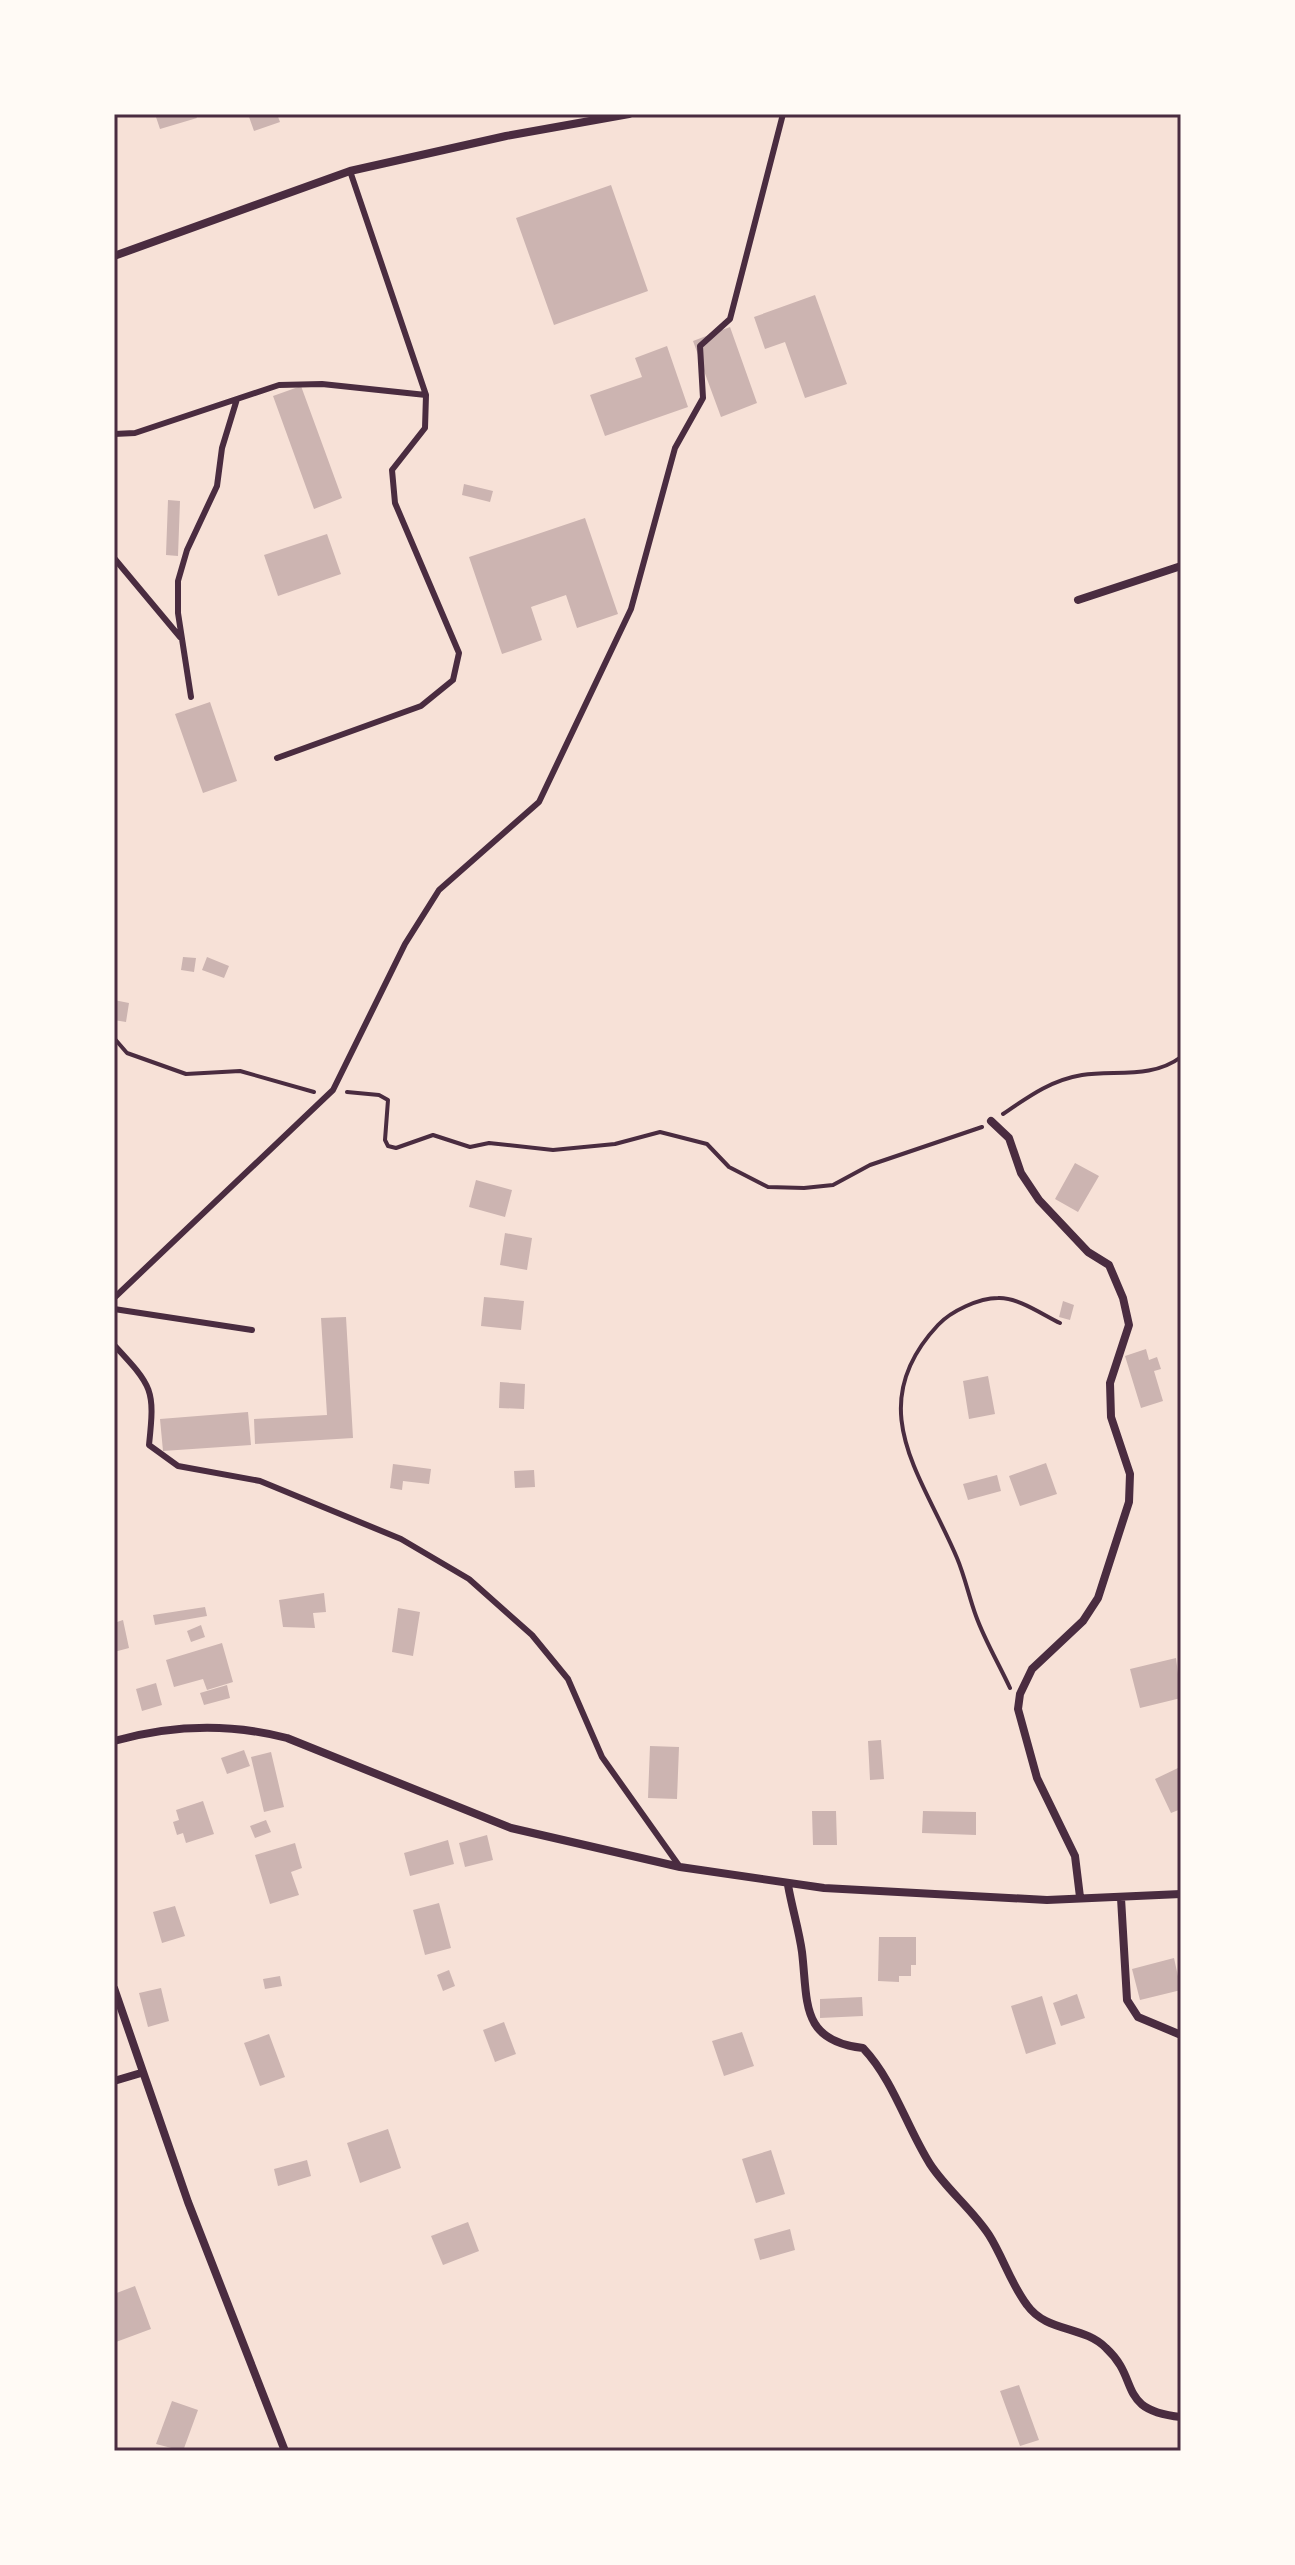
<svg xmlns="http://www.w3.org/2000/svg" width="1295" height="2565" font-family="'Asap Condensed',sans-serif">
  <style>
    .building { fill: #ccb4b1 }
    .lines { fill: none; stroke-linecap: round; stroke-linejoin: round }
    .path { stroke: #4a2c40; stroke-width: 4 }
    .service { stroke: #4a2c40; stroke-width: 6 }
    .minor { stroke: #4a2c40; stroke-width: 8 }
    .neatline { fill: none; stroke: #4a2c40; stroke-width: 3 }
  </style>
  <rect width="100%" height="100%" fill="#f7e1d7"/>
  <path class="building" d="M 155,114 L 195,114 L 197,118 L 160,129 Z
    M 248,114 L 277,114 L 280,122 L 254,131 Z
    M 611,185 L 648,291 L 554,325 L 516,218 Z
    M 815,295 L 847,384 L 805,398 L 785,342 L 765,349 L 754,317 Z
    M 730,327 L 757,403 L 721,417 L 693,341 Z
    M 667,346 L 688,407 L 605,436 L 590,395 L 642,377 L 635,358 Z
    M 301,386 L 342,498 L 314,509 L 273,396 Z
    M 464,484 L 493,491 L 490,502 L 462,495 Z
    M 168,500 L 180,501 L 178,556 L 166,555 Z
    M 585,518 L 618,614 L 577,628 L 566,595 L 531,607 L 542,640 L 502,654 L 469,557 Z
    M 327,534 L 341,574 L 278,596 L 264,555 Z
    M 210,702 L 237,781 L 203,793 L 175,714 Z
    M 183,957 L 196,958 L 194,972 L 181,970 Z
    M 207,957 L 229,966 L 224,978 L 202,970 Z
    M 114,1000 L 129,1003 L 126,1022 L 114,1020 Z
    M 1075,1163 L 1099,1176 L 1078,1212 L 1055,1199 Z
    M 476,1180 L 512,1190 L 505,1217 L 469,1207 Z
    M 505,1233 L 532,1238 L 527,1270 L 500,1265 Z
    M 484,1297 L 524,1301 L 521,1330 L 481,1326 Z
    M 1063,1301 L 1074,1305 L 1070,1320 L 1059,1317 Z
    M 346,1317 L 353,1438 L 255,1444 L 254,1419 L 327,1415 L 321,1318 Z
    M 1146,1349 L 1149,1360 L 1157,1357 L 1161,1369 L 1154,1371 L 1163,1401 L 1141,1408 L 1125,1356 Z
    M 988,1376 L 995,1414 L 969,1419 L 963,1381 Z
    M 500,1382 L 525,1384 L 524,1409 L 499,1408 Z
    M 248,1412 L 251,1445 L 163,1451 L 160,1419 Z
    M 1046,1463 L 1057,1494 L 1020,1506 L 1009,1476 Z
    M 393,1464 L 431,1469 L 429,1484 L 403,1481 L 402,1490 L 390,1488 Z
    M 534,1470 L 535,1487 L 515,1488 L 514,1471 Z
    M 997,1475 L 1001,1491 L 968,1500 L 963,1484 Z
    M 324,1593 L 326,1612 L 313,1613 L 315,1628 L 283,1627 L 279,1600 Z
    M 205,1607 L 207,1616 L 155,1625 L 153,1615 Z
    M 398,1608 L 420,1612 L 413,1656 L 392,1652 Z
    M 123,1620 L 129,1648 L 114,1652 L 114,1623 Z
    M 201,1625 L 205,1637 L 191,1642 L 187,1631 Z
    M 222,1643 L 233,1682 L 207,1690 L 203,1679 L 174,1687 L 166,1660 Z
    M 1176,1658 L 1181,1698 L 1140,1708 L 1130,1669 Z
    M 156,1683 L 162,1705 L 142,1711 L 136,1689 Z
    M 227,1685 L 230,1698 L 204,1705 L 200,1693 Z
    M 881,1740 L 884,1779 L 870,1780 L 868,1741 Z
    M 650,1746 L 679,1747 L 677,1799 L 648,1798 Z
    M 244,1750 L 250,1766 L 227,1774 L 221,1758 Z
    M 271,1752 L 284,1807 L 264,1812 L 251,1757 Z
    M 1178,1768 L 1181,1809 L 1171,1813 L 1155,1779 Z
    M 203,1801 L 214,1834 L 186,1843 L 183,1833 L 177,1835 L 173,1822 L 179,1820 L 176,1810 Z
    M 812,1811 L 836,1811 L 837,1845 L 813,1845 Z
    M 923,1811 L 976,1812 L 976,1835 L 922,1833 Z
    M 266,1820 L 271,1832 L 255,1838 L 250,1826 Z
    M 487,1835 L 493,1860 L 465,1867 L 459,1843 Z
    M 448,1840 L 454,1864 L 410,1876 L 404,1853 Z
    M 295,1843 L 302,1868 L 291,1872 L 299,1895 L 270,1904 L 255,1855 Z
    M 439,1903 L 451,1948 L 425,1955 L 413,1910 Z
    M 175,1906 L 185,1936 L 162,1943 L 153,1912 Z
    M 879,1937 L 916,1937 L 916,1965 L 911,1965 L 911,1976 L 899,1976 L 899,1982 L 878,1981 Z
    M 1174,1958 L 1181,1990 L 1140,2000 L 1132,1969 Z
    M 449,1970 L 455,1986 L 443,1991 L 437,1975 Z
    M 280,1976 L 282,1986 L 265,1989 L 263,1979 Z
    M 161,1988 L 169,2021 L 148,2027 L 139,1993 Z
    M 1077,1994 L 1085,2018 L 1061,2026 L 1053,2003 Z
    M 1042,1996 L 1056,2044 L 1026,2054 L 1011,2006 Z
    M 862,1997 L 863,2016 L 820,2018 L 820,1999 Z
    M 504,2022 L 516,2054 L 495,2062 L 483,2030 Z
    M 742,2032 L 754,2066 L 724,2076 L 712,2041 Z
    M 269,2034 L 285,2077 L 260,2086 L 244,2043 Z
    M 388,2129 L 401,2168 L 360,2183 L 347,2143 Z
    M 771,2150 L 785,2194 L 756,2203 L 742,2159 Z
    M 307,2160 L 311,2176 L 278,2186 L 274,2169 Z
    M 468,2222 L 479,2251 L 443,2265 L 431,2236 Z
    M 790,2229 L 795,2250 L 760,2260 L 754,2239 Z
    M 135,2286 L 151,2329 L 116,2342 L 114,2294 Z
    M 1019,2385 L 1039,2440 L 1020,2446 L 1000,2391 Z
    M 172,2401 L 198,2410 L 183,2451 L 156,2444 Z"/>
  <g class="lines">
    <path class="path" d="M 114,1038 L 127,1053 L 186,1074 L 240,1071 L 314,1092
      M 347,1092 L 379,1095 L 388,1100 L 385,1140 L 388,1146 L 396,1148 L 433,1135 L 470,1147 L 489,1143 L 553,1150 L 615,1144 L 660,1132 L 707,1144 L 729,1167 L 768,1187 L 804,1188 L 833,1185 L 870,1165 L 982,1127
      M 1003,1114 C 1028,1097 1051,1080 1082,1075 C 1115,1070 1152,1079 1181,1057
      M 1010,1688 C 999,1664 985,1641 976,1616 C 969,1597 965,1577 957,1558 C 922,1475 861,1407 938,1325 C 951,1311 979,1298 998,1298 C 1018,1297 1043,1315 1060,1323"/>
    <path class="service" d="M 114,434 L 135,433 L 279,385 L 322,384 L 426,395
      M 114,558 L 180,637
      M 191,697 L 178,613 L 178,581 L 187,550 L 217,486 L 222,448 L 237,399
      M 277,758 L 421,706 L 453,680 L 459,653 L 395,503 L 392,470 L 425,428 L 426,395 L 350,171
      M 114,1298 L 333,1090 L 405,944 L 439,890 L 539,802 L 631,609 L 675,448 L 703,398 L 700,346 L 730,319 L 783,114
      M 114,1309 L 252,1330
      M 114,1345 C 153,1387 155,1389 149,1445 L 178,1466 L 260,1481 L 401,1539 L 469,1579 L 532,1635 L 568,1679 L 602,1757 L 680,1867"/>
    <path class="minor" d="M 114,256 L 350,171 L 506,136 L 629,114
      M 1078,600 L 1181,566
      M 991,1121 L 1009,1138 L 1021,1173 L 1039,1200 L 1088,1252 L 1109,1265 L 1123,1298 L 1129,1325 L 1110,1383 L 1111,1417 L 1130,1474 L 1129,1502 L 1098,1598 L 1083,1621 L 1032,1669 L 1020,1694 L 1018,1709 L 1037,1778 L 1075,1856 L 1080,1897
      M 114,1741 C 171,1725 229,1723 287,1738 L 511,1828 L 680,1867 L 824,1888 L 1047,1900 L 1181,1894
      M 788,1885 C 792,1908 799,1930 802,1952 C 808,2002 800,2041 863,2048 C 894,2081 906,2126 930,2164 C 947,2190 972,2209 989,2235 C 1003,2257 1011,2284 1027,2305 C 1047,2333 1083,2325 1106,2348 C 1141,2380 1116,2410 1181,2417
      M 1121,1898 L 1127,2000 L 1138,2017 L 1181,2035
      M 114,1988 L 188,2202 L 285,2451
      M 114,2081 L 141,2073"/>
  </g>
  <rect width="1295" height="2565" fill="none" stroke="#fffaf5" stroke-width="232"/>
  <rect x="116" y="116" width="1063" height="2333" class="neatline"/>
</svg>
